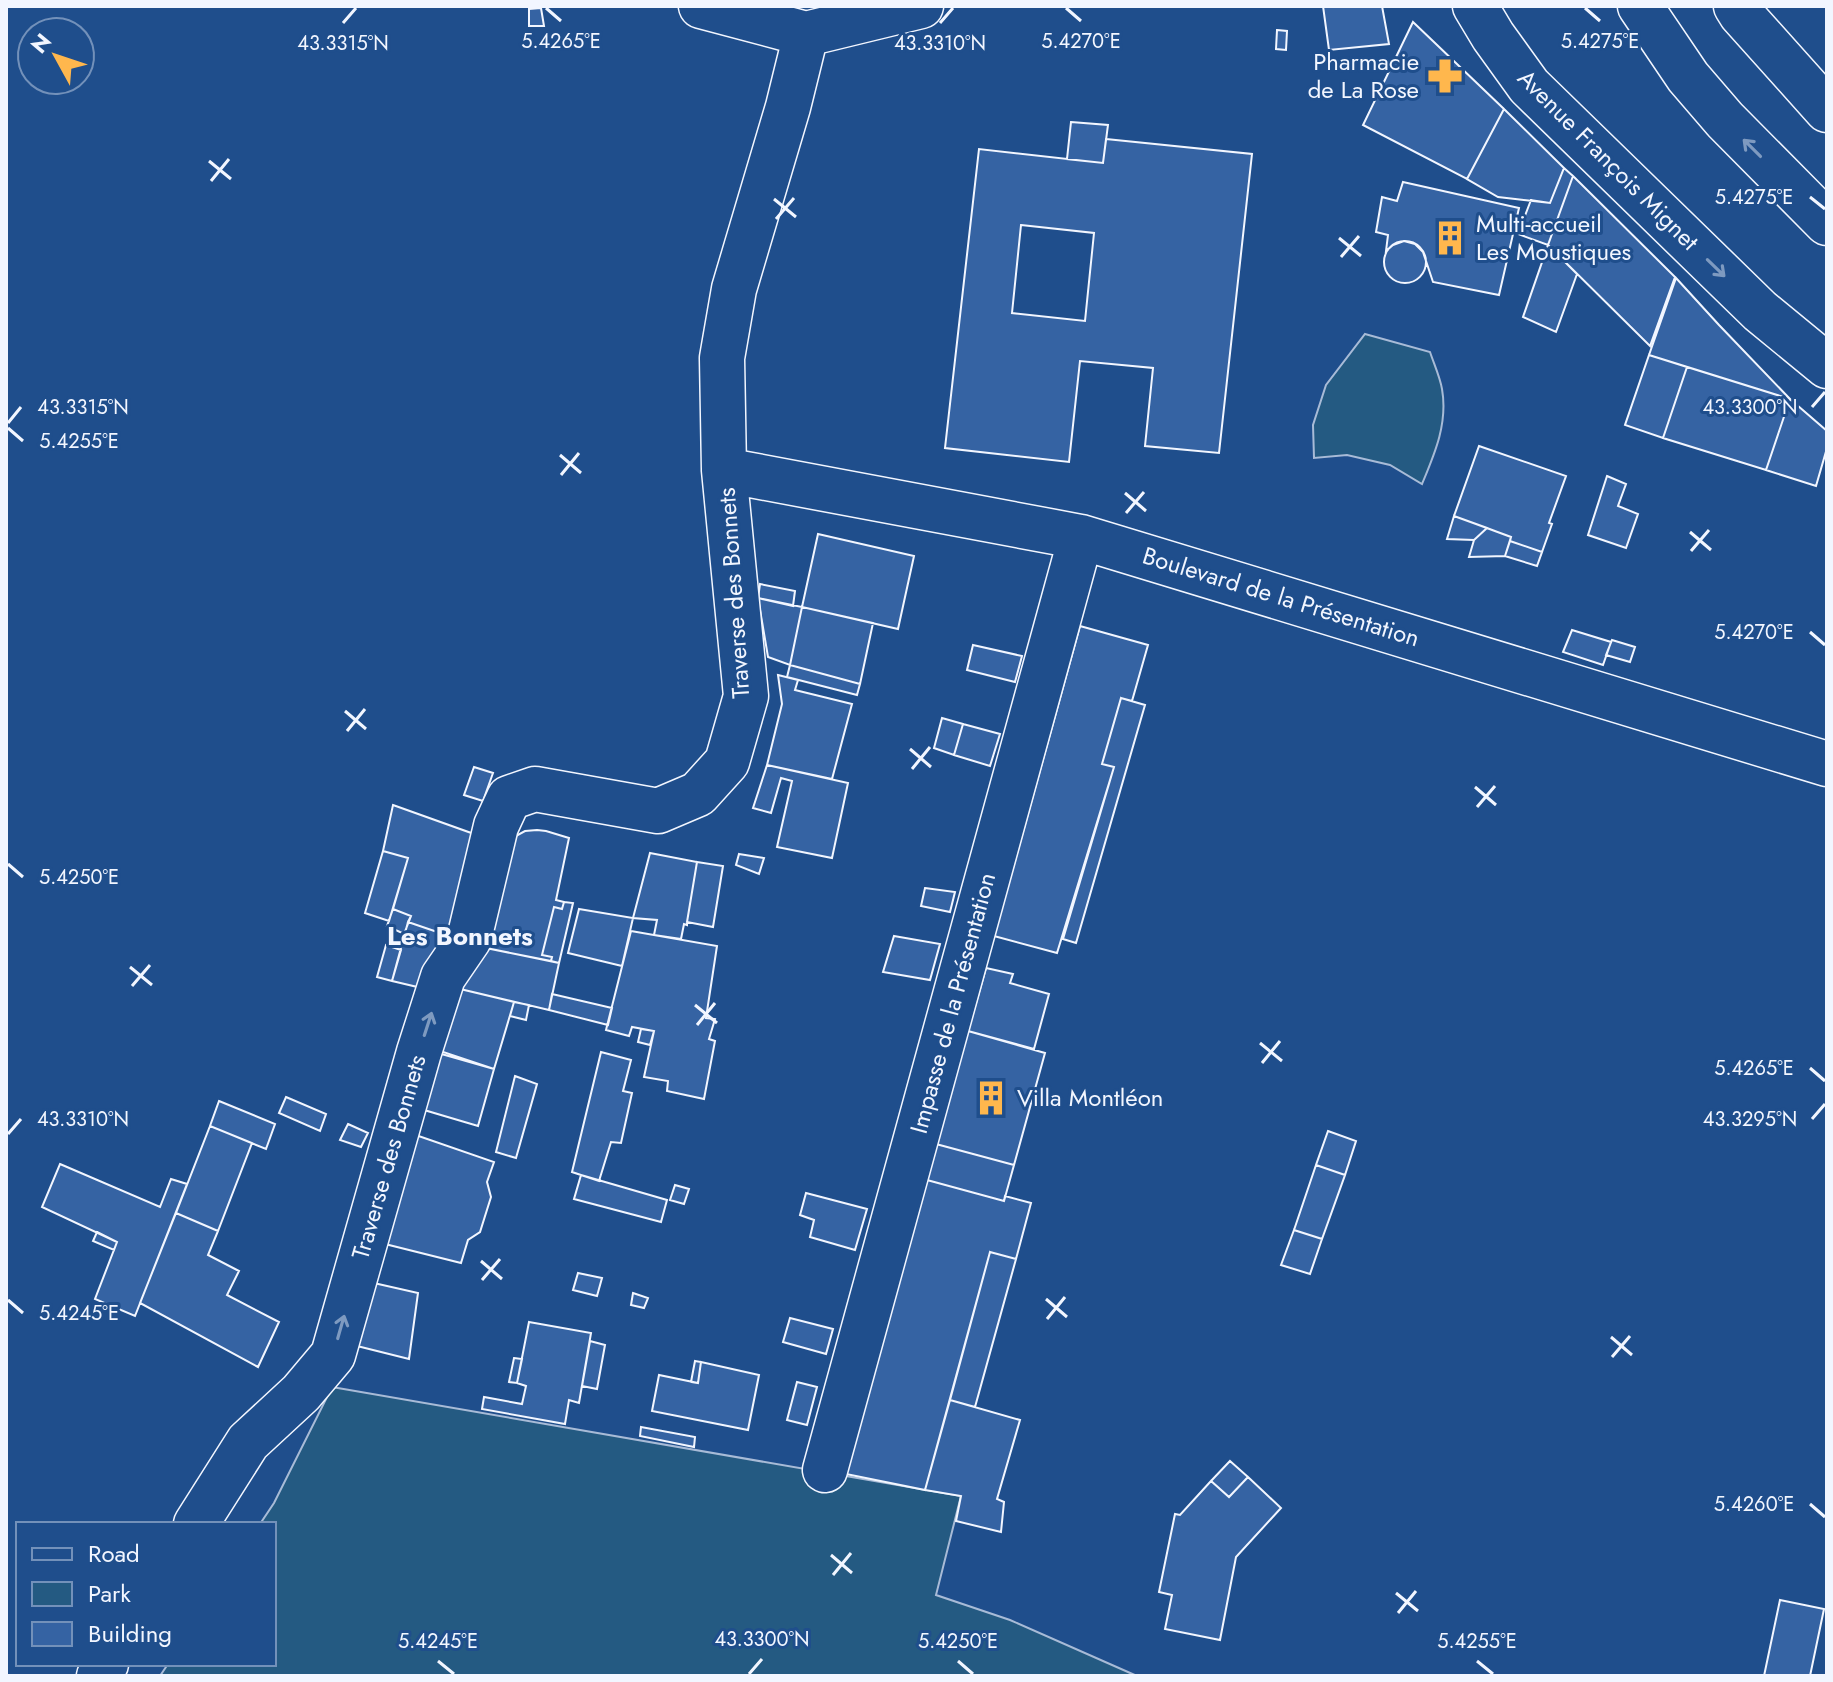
<svg xmlns="http://www.w3.org/2000/svg" width="1833" height="1682" font-family="Jost,sans-serif">
  <style>
    .green { fill: #245a82; stroke: #a8bbd7; stroke-width: 2 }
    .building { fill: #3563a3; stroke: #f2f6ff; stroke-width: 2; fill-rule: evenodd }
    .lines { fill: none; stroke-linecap: round; stroke-linejoin: round }
    .minor-casing { stroke: #f2f6ff; stroke-width: 47 }
    .tertiary-casing { stroke: #f2f6ff; stroke-width: 47 }
    .minor { stroke: #1f4e8c; stroke-width: 44 }
    .tertiary { stroke: #1f4e8c; stroke-width: 44 }
    .oneway { stroke: #7e9ac0 }
    .ticks { fill: none; stroke: #f2f6ff; stroke-width: 3 }
    .labels { text-anchor: middle; stroke-width: 6; stroke-linejoin: round; paint-order: stroke }
    .poi-label { font-size: 24px; fill: #f2f6ff; stroke: #1f4e8c; text-anchor: start }
    .street-label { font-size: 24px; fill: #f2f6ff; stroke: #1f4e8c }
    .neighbourhood-label { font-size: 26px; font-weight: bold; fill: #f2f6ff; stroke: #1f4e8c }
    .ticks-label { font-size: 20px; text-anchor: middle; fill: #f2f6ff; stroke: #1f4e8c; stroke-width: 6; stroke-linejoin: round; paint-order: stroke }
  </style>
  <rect width="100%" height="100%" fill="#1f4e8c"/>
  <path class="green" d="M 1365,334 L 1430,352 C 1434,364 1440,377 1442,389 C 1448,423 1435,453 1422,484 L 1390,465 L 1347,455 L 1314,458 L 1313,425 L 1326,385 Z
    M 332,1387 L 961,1496 L 936,1595 L 1010,1620 L 1137,1676 L 160,1676 L 168,1664 L 274,1664 L 274,1524 L 260,1524 L 274,1503 Z"/>
  <path class="building" d="M 1323,6 L 1382,6 L 1389,44 L 1329,50 Z
    M 541,8 L 544,26 L 529,26 L 529,9 Z
    M 1413,22 L 1504,109 L 1467,179 L 1363,125 Z
    M 1277,30 L 1287,31 L 1286,50 L 1276,49 Z
    M 1504,109 L 1564,168 L 1550,203 L 1498,197 L 1467,179 Z
    M 1071,122 L 1108,125 L 1103,163 L 1067,159 Z
    M 1106,139 L 1252,154 L 1219,453 L 1145,446 L 1153,368 L 1080,361 L 1069,462 L 945,448 L 979,149 L 1103,163 ZM 1021,225 L 1094,233 L 1085,321 L 1012,313 Z
    M 1564,168 L 1573,176 L 1548,245 L 1518,234 L 1531,200 L 1550,203 Z
    M 1573,176 L 1675,277 L 1650,346 L 1548,245 Z
    M 1403,182 L 1519,208 L 1499,295 L 1433,282 L 1423,252 L 1415,244 L 1404,241 L 1393,245 L 1386,251 L 1388,235 L 1376,232 L 1382,197 L 1397,201 Z
    M1384 262a21 21 0 1 1 42 0a21 21 0 1 1-42 0Z
    M 1548,245 L 1577,274 L 1556,332 L 1523,317 Z
    M 1676,278 L 1719,325 L 1790,399 L 1649,355 Z
    M 1649,355 L 1687,367 L 1663,438 L 1625,425 Z
    M 1687,367 L 1790,399 L 1766,470 L 1663,438 Z
    M 1790,399 L 1827,431 L 1827,448 L 1816,486 L 1766,470 Z
    M 1479,446 L 1566,476 L 1549,523 L 1552,524 L 1542,552 L 1510,541 L 1511,537 L 1454,516 Z
    M 1607,476 L 1626,484 L 1618,506 L 1638,514 L 1626,548 L 1588,535 Z
    M 1454,516 L 1487,528 L 1474,540 L 1447,539 Z
    M 1487,528 L 1511,537 L 1505,556 L 1469,557 L 1474,540 Z
    M 818,534 L 914,556 L 898,629 L 802,607 Z
    M 1510,541 L 1542,552 L 1537,566 L 1505,556 Z
    M 760,584 L 795,591 L 793,606 L 758,598 Z
    M 758,598 L 802,607 L 790,665 L 768,657 Z
    M 802,607 L 873,623 L 860,684 L 790,665 Z
    M 1080,626 L 1148,645 L 1132,701 L 1121,698 L 1102,764 L 1114,767 L 1057,953 L 994,936 Z
    M 1572,630 L 1611,642 L 1603,665 L 1563,652 Z
    M 1612,640 L 1635,647 L 1630,662 L 1606,655 Z
    M 973,645 L 1022,656 L 1015,682 L 967,670 Z
    M 790,665 L 860,684 L 857,695 L 787,677 Z
    M 778,675 L 798,680 L 795,690 L 852,704 L 832,779 L 767,765 L 782,704 Z
    M 1121,698 L 1145,705 L 1076,943 L 1063,939 L 1114,767 L 1102,764 Z
    M 942,718 L 963,724 L 954,755 L 934,748 Z
    M 963,724 L 1000,734 L 990,766 L 954,755 Z
    M 767,765 L 848,783 L 832,858 L 777,847 L 792,781 L 781,778 L 771,813 L 753,808 Z
    M 474,767 L 493,773 L 483,801 L 464,795 Z
    M 393,805 L 474,834 L 449,936 L 408,922 L 411,916 L 393,909 L 408,858 L 383,851 Z
    M 537,830 L 546,831 L 569,838 L 556,900 L 564,902 L 562,909 L 554,907 L 542,955 L 552,957 L 551,961 L 481,947 L 514,837 L 525,831 Z
    M 383,851 L 408,858 L 389,921 L 365,913 Z
    M 650,853 L 697,862 L 687,922 L 687,925 L 684,924 L 681,939 L 654,935 L 657,920 L 633,918 Z
    M 739,854 L 764,858 L 759,874 L 736,865 Z
    M 697,862 L 723,866 L 713,927 L 687,922 Z
    M 925,888 L 955,892 L 950,912 L 921,906 Z
    M 564,902 L 573,903 L 559,963 L 551,961 L 552,957 L 542,955 L 554,907 L 562,909 Z
    M 393,909 L 411,916 L 404,934 L 387,926 Z
    M 579,909 L 633,918 L 622,966 L 568,953 Z
    M 408,922 L 449,936 L 426,989 L 392,981 Z
    M 631,931 L 717,946 L 706,1018 L 715,1019 L 709,1039 L 715,1041 L 704,1099 L 667,1091 L 668,1081 L 644,1077 L 654,1031 L 632,1027 L 629,1036 L 606,1030 Z
    M 894,936 L 940,944 L 930,980 L 883,972 Z
    M 386,945 L 401,950 L 392,981 L 377,977 Z
    M 481,947 L 559,963 L 549,1010 L 456,988 Z
    M 986,968 L 1013,974 L 1010,983 L 1049,994 L 1034,1049 L 968,1031 Z
    M 456,988 L 514,1002 L 494,1069 L 431,1048 Z
    M 552,994 L 612,1008 L 608,1025 L 549,1010 Z
    M 514,1002 L 529,1005 L 526,1020 L 510,1016 Z
    M 641,1029 L 654,1031 L 650,1045 L 638,1042 Z
    M 968,1031 L 1045,1053 L 1014,1165 L 936,1144 Z
    M 431,1051 L 494,1069 L 478,1126 L 414,1107 Z
    M 601,1052 L 631,1060 L 623,1091 L 632,1093 L 621,1143 L 611,1142 L 599,1181 L 572,1172 Z
    M 515,1076 L 537,1084 L 516,1158 L 496,1152 Z
    M 286,1097 L 326,1114 L 320,1131 L 279,1113 Z
    M 219,1101 L 275,1124 L 266,1149 L 210,1126 Z
    M 348,1124 L 368,1133 L 361,1147 L 340,1140 Z
    M 210,1126 L 252,1143 L 218,1231 L 176,1213 Z
    M 1328,1131 L 1356,1141 L 1345,1175 L 1316,1165 Z
    M 407,1132 L 494,1162 L 487,1182 L 491,1197 L 480,1232 L 468,1240 L 461,1263 L 377,1242 Z
    M 936,1144 L 1014,1165 L 1004,1201 L 927,1180 Z
    M 60,1164 L 160,1207 L 171,1179 L 187,1184 L 135,1316 L 95,1299 L 117,1242 L 42,1207 Z
    M 1316,1165 L 1345,1175 L 1322,1239 L 1294,1230 Z
    M 581,1175 L 667,1200 L 661,1222 L 574,1199 Z
    M 927,1180 L 1004,1201 L 1005,1196 L 1031,1203 L 1016,1259 L 990,1252 L 925,1490 L 846,1474 Z
    M 675,1185 L 689,1189 L 684,1204 L 670,1200 Z
    M 806,1193 L 867,1209 L 855,1250 L 810,1237 L 814,1220 L 800,1215 Z
    M 176,1213 L 218,1231 L 208,1255 L 239,1271 L 227,1295 L 279,1322 L 258,1367 L 140,1303 Z
    M 1294,1230 L 1322,1239 L 1310,1274 L 1281,1265 Z
    M 97,1232 L 117,1242 L 114,1250 L 93,1241 Z
    M 990,1252 L 1016,1259 L 975,1407 L 950,1400 Z
    M 578,1273 L 602,1278 L 597,1296 L 573,1290 Z
    M 365,1281 L 418,1293 L 409,1359 L 349,1344 Z
    M 633,1293 L 648,1298 L 644,1308 L 631,1305 Z
    M 790,1318 L 833,1329 L 826,1354 L 783,1342 Z
    M 529,1322 L 591,1333 L 579,1403 L 569,1400 L 565,1424 L 482,1409 L 484,1397 L 522,1404 L 526,1386 L 517,1383 Z
    M 590,1341 L 605,1345 L 597,1389 L 582,1386 Z
    M 514,1358 L 522,1359 L 517,1383 L 509,1382 Z
    M 695,1361 L 701,1362 L 698,1383 L 691,1382 Z
    M 701,1362 L 759,1375 L 748,1430 L 652,1411 L 659,1375 L 698,1383 Z
    M 797,1382 L 817,1387 L 807,1425 L 787,1420 Z
    M 950,1400 L 1020,1420 L 997,1499 L 1004,1502 L 1001,1532 L 956,1521 L 961,1496 L 925,1490 Z
    M 641,1427 L 695,1437 L 694,1447 L 640,1436 Z
    M 1230,1461 L 1248,1477 L 1229,1497 L 1211,1481 Z
    M 1248,1477 L 1281,1508 L 1236,1557 L 1220,1640 L 1165,1629 L 1172,1595 L 1159,1592 L 1175,1514 L 1180,1515 L 1211,1481 L 1229,1497 Z
    M 1780,1600 L 1824,1609 L 1810,1676 L 1764,1676 Z"/>
  <g class="lines">
    <g class="minor-casing">
      <path id="minor" d="M 701,6 L 806,34 L 921,6
        M 1736,6 L 1741,14 L 1827,110
        M 724,470 L 1081,537 L 1827,764
        M 825,1470 L 1081,537
        M 196,1524 L 248,1442 L 301,1393 L 333,1355 L 419,1052 L 443,977 L 469,939 L 496,826 L 509,798 L 535,789 L 658,811 L 698,794 L 727,762 L 746,696 L 724,470 L 722,358 L 734,289 L 788,107 L 806,34
        M 99,1676 L 106,1664"/>
    </g>
    <g class="tertiary-casing">
      <path id="tertiary" d="M 1475,6 L 1493,36 L 1529,86 L 1760,311 L 1827,366
        M 1640,6 L 1688,77 L 1725,120 L 1827,223"/>
    </g>
    <use href="#minor" class="minor"/>
    <use href="#tertiary" class="tertiary"/>
  </g>
  <defs><path id="oneway-shaft" d="M-6 0H5M1.5-3L5.5 0L1.5 3" fill="none" stroke-width="1.6" stroke-linecap="round" stroke-linejoin="round" transform="scale(2)"/></defs>
  <g class="oneway">
    <use href="#oneway-shaft" transform="translate(1752 148) rotate(-135)"/>
    <use href="#oneway-shaft" transform="translate(1716 268) rotate(44)"/>
    <use href="#oneway-shaft" transform="translate(428 1024) rotate(-72)"/>
    <use href="#oneway-shaft" transform="translate(341 1327) rotate(-74)"/>
  </g>
  <path class="ticks" d="M 546,8 L 561,21M 1066,8 L 1081,21M 1585,8 L 1600,21M 343,23 L 356,8M 940,23 L 953,8M 209,161 L 231,179M 211,181 L 229,159M 1810,197 L 1825,209M 774,199 L 796,217M 776,219 L 794,198M 1339,238 L 1361,256M 1341,257 L 1359,236M 1812,407 L 1825,392M 8,423 L 21,407M 8,428 L 23,441M 560,455 L 581,473M 561,475 L 579,453M 1125,493 L 1146,511M 1126,513 L 1144,492M 1690,532 L 1711,550M 1691,551 L 1709,530M 1810,632 L 1825,645M 345,711 L 366,729M 347,731 L 365,709M 910,749 L 931,767M 912,769 L 930,747M 1475,787 L 1496,805M 1477,807 L 1495,786M 8,864 L 23,877M 130,967 L 152,985M 132,986 L 150,965M 695,1005 L 717,1023M 697,1025 L 715,1003M 1260,1043 L 1282,1061M 1262,1063 L 1280,1041M 1810,1068 L 1825,1081M 1812,1119 L 1825,1104M 8,1134 L 21,1119M 481,1261 L 502,1279M 482,1280 L 500,1259M 1046,1299 L 1067,1317M 8,1300 L 23,1313M 1047,1319 L 1065,1297M 1611,1337 L 1632,1355M 1612,1357 L 1630,1336M 1810,1504 L 1825,1517M 831,1555 L 852,1573M 833,1575 L 851,1553M 1396,1593 L 1418,1611M 1398,1613 L 1416,1591M 438,1661 L 454,1674M 958,1661 L 973,1674M 1477,1661 L 1493,1674M 749,1674 L 762,1659"/>
  <defs>
    <g id="pharmacy-bare" transform="scale(2.76)"><path d="M-2-6h4v4h4v4h-4v4h-4v-4h-4v-4h4Z" fill="#ffb74d" stroke="#1f4e8c" stroke-width="2.5" paint-order="stroke"/></g>
    <g id="building-bare" transform="scale(2.76)"><path d="M-4-6H4V6H1V3H-1V6H-4ZM-2.5-4.3h1.7v1.8h-1.7ZM.8-4.3h1.7v1.8H.8ZM-2.5-1h1.7V.8h-1.7ZM.8-1h1.7V.8H.8Z" fill="#ffb74d" stroke="#1f4e8c" stroke-width="2.5" paint-order="stroke"/></g>
  </defs>
  <g fill-rule="evenodd">
    <use href="#pharmacy-bare" x="1445" y="76"/>
    <use href="#building-bare" x="1450" y="238"/>
    <use href="#building-bare" x="991" y="1098"/>
  </g>
  <g class="labels">
    <g class="poi-label">
      <text x="1419" y="70" text-anchor="end">Pharmacie<tspan x="1419" dy="28">de La Rose</tspan></text>
      <text x="1476" y="232">Multi-accueil<tspan x="1476" dy="28">Les Moustiques</tspan></text>
      <text x="1017" y="1106">Villa Montléon</text>
    </g>
    <g class="street-label">
      <text transform="translate(1608 160) rotate(45)" y="8">Avenue François Mignet</text>
      <text transform="translate(734 593) rotate(-94)" y="8">Traverse des Bonnets</text>
      <text transform="translate(1281 597) rotate(17)" y="8">Boulevard de la Présentation</text>
      <text transform="translate(953 1003) rotate(-75)" y="8">Impasse de la Présentation</text>
      <text transform="translate(389 1157) rotate(-74)" y="8">Traverse des Bonnets</text>
    </g>
    <g class="neighbourhood-label">
      <text x="460" y="945">Les Bonnets</text>
    </g>
  </g>
  <g class="ticks-label">
    <text x="561" y="48">5.4265°E</text>
    <text x="1600" y="48">5.4275°E</text>
    <text x="1081" y="48">5.4270°E</text>
    <text x="343" y="50">43.3315°N</text>
    <text x="940" y="50">43.3310°N</text>
    <text x="1754" y="204">5.4275°E</text>
    <text x="83" y="414">43.3315°N</text>
    <text x="1750" y="414">43.3300°N</text>
    <text x="79" y="448">5.4255°E</text>
    <text x="1754" y="639">5.4270°E</text>
    <text x="79" y="884">5.4250°E</text>
    <text x="1754" y="1075">5.4265°E</text>
    <text x="83" y="1126">43.3310°N</text>
    <text x="1750" y="1126">43.3295°N</text>
    <text x="79" y="1320">5.4245°E</text>
    <text x="1754" y="1511">5.4260°E</text>
    <text x="762" y="1646">43.3300°N</text>
    <text x="438" y="1648">5.4245°E</text>
    <text x="958" y="1648">5.4250°E</text>
    <text x="1477" y="1648">5.4255°E</text>
  </g>
  <rect width="1833" height="1682" fill="none" stroke="#f2f6ff" stroke-width="16"/>
  <rect x="16" y="1522" width="260" height="144" fill="#1f4e8c" stroke="#7391ba" stroke-width="2"/>
  <rect x="32" y="1548" width="40" height="12" fill="#1f4e8c" stroke="#7391ba" stroke-width="2"/>
  <text x="88" y="1562" font-size="24" fill="#f2f6ff">Road</text>
  <rect x="32" y="1582" width="40" height="24" fill="#245a82" stroke="#7391ba" stroke-width="2"/>
  <text x="88" y="1602" font-size="24" fill="#f2f6ff">Park</text>
  <rect x="32" y="1622" width="40" height="24" fill="#3563a3" stroke="#7391ba" stroke-width="2"/>
  <text x="88" y="1642" font-size="24" fill="#f2f6ff">Building</text>
  <g transform="translate(56 56) rotate(310)"><circle r="38" fill="#1f4e8c" stroke="#7391ba" stroke-width="2"/>
  <path d="M0-6L14 30L0 20L-14 30Z" fill="#ffb74d"/>
  <text y="-12" font-size="22" font-weight="bold" text-anchor="middle" fill="#f2f6ff">N</text>
  </g>
</svg>
